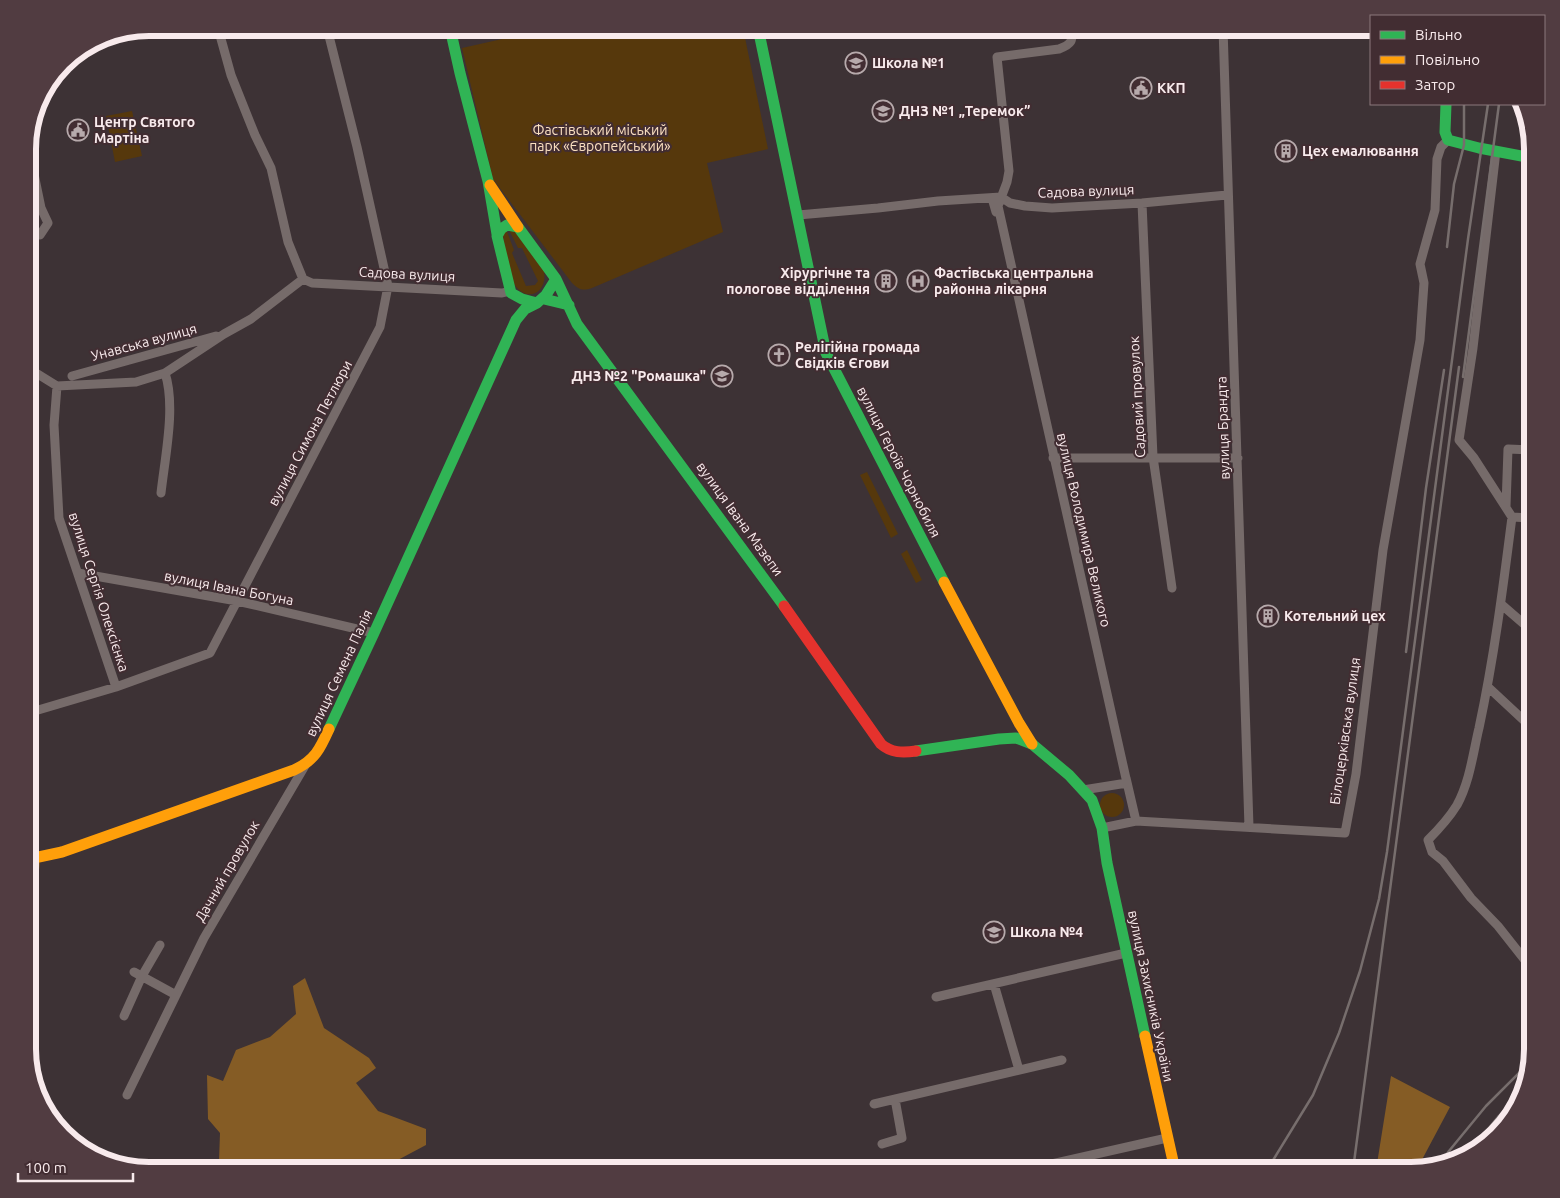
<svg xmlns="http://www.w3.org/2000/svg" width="1560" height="1198" font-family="Ubuntu,sans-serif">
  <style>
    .green { fill: #56380c }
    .forest { fill: #855c25 }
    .water { fill: #8171ab }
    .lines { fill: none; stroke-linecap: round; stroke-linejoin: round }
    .street { stroke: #766b6a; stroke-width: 9 }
    .fast { stroke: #30b455; stroke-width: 11 }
    .slow { stroke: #ff9f0a; stroke-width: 11 }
    .jam { stroke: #e5322d; stroke-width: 11 }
    .rail { stroke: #776e6d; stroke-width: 2.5 }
    .labels { text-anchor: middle; stroke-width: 4; stroke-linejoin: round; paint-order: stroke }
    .poi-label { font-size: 14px; font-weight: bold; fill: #f8eaec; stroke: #422d32; text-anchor: start }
    .park-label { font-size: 14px; fill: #fadfc0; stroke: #422d32 }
    .street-label { font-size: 14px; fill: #f8eaec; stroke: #422d32 }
    .rim { fill: none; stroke: #f8eaec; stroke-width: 6 }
  </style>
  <rect width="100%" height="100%" fill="#3d3235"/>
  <path class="green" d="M 552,28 L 743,28 L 768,149 L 707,163 L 723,232 L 592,288 C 583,291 579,290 572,283 L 493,179 L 462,48 Z
    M 132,111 L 142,156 L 115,162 L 106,116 Z
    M 508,228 L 515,229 L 544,271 C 548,294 526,303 514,284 C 508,274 505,248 503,235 L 506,229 L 514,250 L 512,253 L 526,286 L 535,285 L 538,281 L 522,248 L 518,248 Z
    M 867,472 L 898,534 L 891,538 L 860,475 Z
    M 907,550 L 922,580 L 916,583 L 901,554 Z
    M1100 805a12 12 0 1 1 24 0a12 12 0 1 1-24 0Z"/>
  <path class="forest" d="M 305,978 L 324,1028 L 369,1058 L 376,1068 L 356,1083 L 378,1111 L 426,1129 L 426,1145 L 379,1170 L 222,1170 L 219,1161 L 220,1133 L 208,1119 L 207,1075 L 223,1081 L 236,1050 L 270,1037 L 296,1014 L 293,986 Z
    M 1391,1076 L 1450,1107 L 1417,1169 L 1411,1170 L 1376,1170 Z"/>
  <path class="water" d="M 449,1160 L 477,1170 L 428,1170 L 433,1161 Z"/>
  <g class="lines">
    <path class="street" d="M 218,28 L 231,75 L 255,135 L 271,168 L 288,242 L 303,279
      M 1072,28 C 1073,41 1072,44 1059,49 L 997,57 L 1009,171 L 1007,182 L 998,206 L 1127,783 L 1083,790
      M 1223,28 L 1249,827
      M 93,43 L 165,28
      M 1496,151 L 1473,348 L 1459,440 L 1474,458 L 1512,517 L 1532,518
      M 992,198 L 996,212
      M 1142,203 L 1153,457 L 1172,588
      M 798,215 L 878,208 L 938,201 L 1001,197 L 1010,203 L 1025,206 L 1052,208 L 1142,203 L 1227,195
      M 28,234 L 40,235 L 48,223 L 41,208 L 28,145
      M 303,279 L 312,283 L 502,293 L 510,291
      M 28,368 L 57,386 L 136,382 L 165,373 L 224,334 L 251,319 L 303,279
      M 72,376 L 216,336
      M 57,386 L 54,425 L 59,518 L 116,687
      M 1053,458 L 1238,458
      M 161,493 C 165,457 176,406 165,373
      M 1506,506 L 1508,449 L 1532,450
      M 1512,517 C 1503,588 1494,658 1479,728 C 1473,753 1470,781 1457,805 C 1449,818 1439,829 1428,840 L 1432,852 L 1443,861 L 1471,898 L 1498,926 L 1532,969
      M 78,573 L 237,601 L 374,633
      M 1502,605 L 1532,631
      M 1488,687 L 1532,728
      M 28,713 L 116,687 L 210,653 L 380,327 L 388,286 L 357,147 L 327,28
      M 1126,778 L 1136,821
      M 1102,828 L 1136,821 L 1345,833 L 1356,774 L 1383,550 L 1420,340 L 1424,283 L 1420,264 L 1435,210 L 1437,159 L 1441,147 L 1448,140
      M 134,972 L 176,995
      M 994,984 L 1019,1070
      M 936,997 L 1126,953
      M 124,1016 L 142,976 L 160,945
      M 127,1095 L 204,938 L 306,764
      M 874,1104 L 1062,1060
      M 882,1144 L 902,1138 L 895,1099
      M 134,1168 L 144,1166
      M 1025,1170 L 1167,1138"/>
    <path class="fast" d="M 450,28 L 460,73 L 488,181 L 497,234
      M 758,28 L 826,353 L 944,582
      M 1446,104 L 1445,132 L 1448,140 L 1479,148 L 1532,158
      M 556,279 L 546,295 L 537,303 L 522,299 L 511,293 L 497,236 L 501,229 L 507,225 L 518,227 L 556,279 L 577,324 L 784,606
      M 544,299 L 569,305
      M 329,729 L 374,633 L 516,320 L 525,309 L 537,303
      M 916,751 L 999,739 L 1016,738 L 1032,744 L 1069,775 L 1092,800 L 1102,828 L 1107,863 L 1145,1036"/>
    <path class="slow" d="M 490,185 L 518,227
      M 944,582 L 1019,723 L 1032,744
      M 28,829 L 34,858 L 28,1001
      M 34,858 L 62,852 L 294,770 C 315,760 320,749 329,729
      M 1145,1036 L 1175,1170"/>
    <path class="jam" d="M 784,606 L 881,744 C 891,753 903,753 916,751"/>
    <path class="rail" d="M 1447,247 L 1454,184 L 1464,145 L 1464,104
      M 1463,377 L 1499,104
      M 1406,652 L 1426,488 L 1444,370
      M 1464,1158 L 1498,1117 L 1525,1090
      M 1441,1163 L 1449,1151 L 1486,1106 L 1530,1062
      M 1267,1170 L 1313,1095 L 1339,1033 L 1360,971 L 1379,899 L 1387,852 L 1468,239 L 1488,104
      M 1353,1170 L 1459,367"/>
  </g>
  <defs>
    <g id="school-ring" transform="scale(1.125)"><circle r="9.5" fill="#422d32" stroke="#b7aaac" stroke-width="1.5"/><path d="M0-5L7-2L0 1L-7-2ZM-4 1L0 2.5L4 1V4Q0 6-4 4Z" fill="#b7aaac"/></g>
    <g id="civic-ring" transform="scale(1.125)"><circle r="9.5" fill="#422d32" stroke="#b7aaac" stroke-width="1.5"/><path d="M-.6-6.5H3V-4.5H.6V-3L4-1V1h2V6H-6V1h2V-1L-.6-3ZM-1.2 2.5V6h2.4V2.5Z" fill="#b7aaac"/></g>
    <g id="building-ring" transform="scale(1.125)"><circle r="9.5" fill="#422d32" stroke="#b7aaac" stroke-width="1.5"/><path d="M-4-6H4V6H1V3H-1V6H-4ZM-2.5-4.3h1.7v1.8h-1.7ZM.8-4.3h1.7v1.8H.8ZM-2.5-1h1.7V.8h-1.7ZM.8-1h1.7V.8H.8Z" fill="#b7aaac"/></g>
    <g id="hospital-ring" transform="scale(1.125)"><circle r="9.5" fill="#422d32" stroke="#b7aaac" stroke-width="1.5"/><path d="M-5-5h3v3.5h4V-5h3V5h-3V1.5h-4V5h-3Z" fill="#b7aaac"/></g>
    <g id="church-ring" transform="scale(1.125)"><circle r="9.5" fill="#422d32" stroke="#b7aaac" stroke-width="1.5"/><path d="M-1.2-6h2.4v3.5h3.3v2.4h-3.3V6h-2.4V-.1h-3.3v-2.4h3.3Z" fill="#b7aaac"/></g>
  </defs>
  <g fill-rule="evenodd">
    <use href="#school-ring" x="856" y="63"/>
    <use href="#civic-ring" x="1141" y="88"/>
    <use href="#school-ring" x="883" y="111"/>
    <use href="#civic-ring" x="78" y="130"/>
    <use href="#building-ring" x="1286" y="151"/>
    <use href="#building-ring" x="886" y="281"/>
    <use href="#hospital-ring" x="918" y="281"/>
    <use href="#church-ring" x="779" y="355"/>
    <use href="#school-ring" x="722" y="376"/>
    <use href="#building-ring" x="1268" y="616"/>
    <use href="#school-ring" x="994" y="932"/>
  </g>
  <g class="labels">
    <g class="poi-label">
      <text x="872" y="68">Школа №1</text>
      <text x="1157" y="93">ККП</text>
      <text x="899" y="116">ДНЗ №1 „Теремок”</text>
      <text x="94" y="127">Центр Святого<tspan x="94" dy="16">Мартіна</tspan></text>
      <text x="1302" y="156">Цех емалювання</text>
      <text x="870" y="278" text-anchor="end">Хірургічне та<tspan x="870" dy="16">пологове відділення</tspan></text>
      <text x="934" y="278">Фастівська центральна<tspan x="934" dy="16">районна лікарня</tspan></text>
      <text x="795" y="352">Релігійна громада<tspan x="795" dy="16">Свідків Єгови</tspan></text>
      <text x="706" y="381" text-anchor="end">ДНЗ №2 "Ромашка"</text>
      <text x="1284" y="621">Котельний цех</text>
      <text x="1010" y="937">Школа №4</text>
    </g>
    <g class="park-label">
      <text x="600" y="135">Фастівський міський<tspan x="600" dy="16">парк «Європейський»</tspan></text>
    </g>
    <g class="street-label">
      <text transform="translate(1086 191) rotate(-2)" y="5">Садова вулиця</text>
      <text transform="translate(407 274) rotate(3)" y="5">Садова вулиця</text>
      <text transform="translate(144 342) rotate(-15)" y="5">Унавська вулиця</text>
      <text transform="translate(1137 397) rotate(-93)" y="5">Садовий провулок</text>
      <text transform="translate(1223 428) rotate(-92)" y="5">вулиця Брандта</text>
      <text transform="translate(310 433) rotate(-62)" y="5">вулиця Симона Петлюри</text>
      <text transform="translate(899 462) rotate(63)" y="5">вулиця Героїв Чорнобиля</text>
      <text transform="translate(740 519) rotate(54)" y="5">вулиця Івана Мазепи</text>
      <text transform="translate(1084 530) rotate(77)" y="5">вулиця Володимира Великого</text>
      <text transform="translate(229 588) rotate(11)" y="5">вулиця Івана Богуна</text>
      <text transform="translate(99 592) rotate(72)" y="5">вулиця Сергія Олексієнка</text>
      <text transform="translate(339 673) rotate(-65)" y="5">вулиця Семена Палія</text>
      <text transform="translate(1345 731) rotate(-82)" y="5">Білоцерківська вулиця</text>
      <text transform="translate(227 871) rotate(-60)" y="5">Дачний провулок</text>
      <text transform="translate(1151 996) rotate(78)" y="5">вулиця Захисників України</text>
    </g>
  </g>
  <path d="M0 0H1560V1198H0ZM149 36H1411A113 113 0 0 1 1524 149V1049A113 113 0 0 1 1411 1162H149A113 113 0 0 1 36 1049V149A113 113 0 0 1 149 36Z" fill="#513c41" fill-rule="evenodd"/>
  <path class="rim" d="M149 36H1411A113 113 0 0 1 1524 149V1049A113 113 0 0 1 1411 1162H149A113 113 0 0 1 36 1049V149A113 113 0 0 1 149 36Z"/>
  <rect x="1370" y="15" width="175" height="90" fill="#422d32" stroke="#8b797c"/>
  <rect x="1380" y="31" width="25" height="8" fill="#30b455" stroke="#8b797c"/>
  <text x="1415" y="40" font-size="15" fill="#f8eaec">Вільно</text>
  <rect x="1380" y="56" width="25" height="8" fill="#ff9f0a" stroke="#8b797c"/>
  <text x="1415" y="65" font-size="15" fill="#f8eaec">Повільно</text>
  <rect x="1380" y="81" width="25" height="8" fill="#e5322d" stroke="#8b797c"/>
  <text x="1415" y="90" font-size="15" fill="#f8eaec">Затор</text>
  <path d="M18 1173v8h115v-8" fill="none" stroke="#f8eaec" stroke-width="2.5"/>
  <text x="25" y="1173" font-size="15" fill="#f8eaec" stroke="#422d32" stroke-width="4" paint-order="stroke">100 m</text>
</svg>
